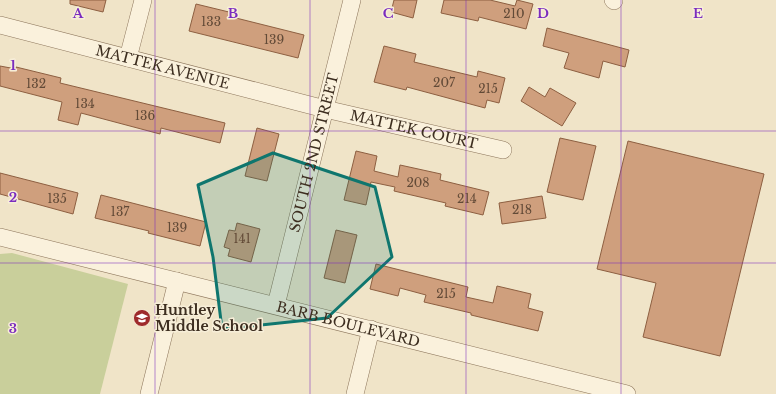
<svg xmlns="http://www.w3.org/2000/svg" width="776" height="394" font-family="'Libre Baskerville',serif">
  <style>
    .green { fill: #c9cf9b }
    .building { fill: #cf9f7d; stroke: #8d5f41 }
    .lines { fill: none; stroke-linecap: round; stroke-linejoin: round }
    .minor-casing { stroke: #8d765c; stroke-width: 18 }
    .minor { stroke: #faf1dc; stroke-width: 17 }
    .marked { fill: #0f766e; fill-opacity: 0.2; stroke: #0f766e; stroke-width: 3; stroke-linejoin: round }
    .grid { fill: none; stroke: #7b2cbf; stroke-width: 1; stroke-opacity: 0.55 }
    .labels { text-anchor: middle; stroke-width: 3; stroke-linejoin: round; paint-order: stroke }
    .number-label { font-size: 12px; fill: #624a37 }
    .street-label { font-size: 14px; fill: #3d2e20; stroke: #f7eed8 }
    .poi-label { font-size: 14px; font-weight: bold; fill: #3d2e20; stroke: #f7eed8; text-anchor: start }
    .grid-label { font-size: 13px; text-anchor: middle; font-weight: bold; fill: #7b2cbf; stroke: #f7eed8; stroke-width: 3; stroke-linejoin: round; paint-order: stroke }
  </style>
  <rect width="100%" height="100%" fill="#f0e4c8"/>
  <path class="green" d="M 12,253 L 128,284 L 100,394 L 0,394 L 0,254 Z"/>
  <path class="building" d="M 70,0 L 106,0 L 103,12 L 70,4 Z
    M 394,0 L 417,0 L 413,18 L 391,12 Z
    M 444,0 L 490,0 L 515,6 L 517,0 L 533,4 L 526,29 L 479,17 L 478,21 L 441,13 Z
    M 196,4 L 233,13 L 232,17 L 304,35 L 298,58 L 189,31 Z
    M 547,28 L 629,50 L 625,67 L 603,61 L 599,78 L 564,68 L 569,53 L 543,46 Z
    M 384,46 L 416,54 L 414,62 L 477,77 L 478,71 L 505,78 L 499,103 L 487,100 L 485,108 L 407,87 L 406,90 L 374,82 Z
    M 0,66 L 16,69 L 16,67 L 61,78 L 60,83 L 225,123 L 220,143 L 161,128 L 160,134 L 81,113 L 78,125 L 58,120 L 62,102 L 0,86 Z
    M 529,87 L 545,97 L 550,88 L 576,103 L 562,126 L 521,101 Z
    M 257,128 L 279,134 L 267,181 L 245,176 Z
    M 560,138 L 596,146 L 583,200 L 547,192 Z
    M 628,141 L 764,174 L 720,356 L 643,337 L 656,283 L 597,269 Z
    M 356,151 L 377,156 L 374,171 L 398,177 L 400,165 L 441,174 L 440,180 L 489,192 L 483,215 L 445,206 L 446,203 L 394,191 L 395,187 L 371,182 L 366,205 L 344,200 Z
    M 0,173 L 78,193 L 73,214 L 0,194 Z
    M 101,195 L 206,222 L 200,246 L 148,233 L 149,231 L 95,218 Z
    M 542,196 L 546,218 L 502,224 L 499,203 Z
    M 237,223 L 260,229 L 251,262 L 228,256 L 230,249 L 224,247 L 229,230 L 235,231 Z
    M 336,230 L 357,235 L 345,283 L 324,278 Z
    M 376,264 L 468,287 L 466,297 L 493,303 L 497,286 L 531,294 L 528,308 L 543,312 L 538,331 L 471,315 L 471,313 L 424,302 L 426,295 L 400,288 L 398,296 L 370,289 Z"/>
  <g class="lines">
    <g class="minor-casing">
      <g id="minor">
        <path d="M 613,0 L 614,1"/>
        <path id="s1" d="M 0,25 L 325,109 L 503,150"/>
        <path d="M 128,58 L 143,0"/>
        <path id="s2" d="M 0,237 L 627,394"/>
        <path id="s3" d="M 276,305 L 352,0"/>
        <path d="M 149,394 L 177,281"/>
        <path d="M 355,394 L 371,329"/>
      </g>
    </g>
    <use href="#minor" class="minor"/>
  </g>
  <path class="marked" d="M 273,153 L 375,187 L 392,257 L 327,318 L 222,329 L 213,257 L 198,185 Z"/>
  <path class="grid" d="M 155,0 L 155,394M 310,0 L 310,394M 466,0 L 466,394M 621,0 L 621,394M 0,131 L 776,131M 0,263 L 776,263"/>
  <defs>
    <g id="school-disc" transform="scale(0.9)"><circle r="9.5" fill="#9e2a2b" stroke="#f7eed8"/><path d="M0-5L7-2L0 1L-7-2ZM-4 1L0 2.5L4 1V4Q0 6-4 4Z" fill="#fff"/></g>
  </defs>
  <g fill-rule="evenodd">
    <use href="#school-disc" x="142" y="318"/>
  </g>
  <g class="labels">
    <g class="number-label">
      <text x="514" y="18">210</text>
      <text x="211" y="26">133</text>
      <text x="274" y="44">139</text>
      <text x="444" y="87">207</text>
      <text x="36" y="88">132</text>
      <text x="488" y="93">215</text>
      <text x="85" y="108">134</text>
      <text x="145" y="120">136</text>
      <text x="418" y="187">208</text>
      <text x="57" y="203">135</text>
      <text x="467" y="203">214</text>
      <text x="522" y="214">218</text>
      <text x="120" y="216">137</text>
      <text x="177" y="232">139</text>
      <text x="242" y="243">141</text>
      <text x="446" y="298">215</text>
    </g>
    <g class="street-label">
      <text dy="5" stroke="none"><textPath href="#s1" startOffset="168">MATTEK AVENUE</textPath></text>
      <text dy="5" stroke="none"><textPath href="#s1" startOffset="427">MATTEK COURT</textPath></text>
      <text dy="5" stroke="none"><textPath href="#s3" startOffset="157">SOUTH 2ND STREET</textPath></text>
      <text dy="5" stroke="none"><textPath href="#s2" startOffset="359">BARB BOULEVARD</textPath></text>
    </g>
    <g class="poi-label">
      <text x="155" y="315">Huntley<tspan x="155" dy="16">Middle School</tspan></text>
    </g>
  </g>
  <g class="grid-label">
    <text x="78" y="18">A</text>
    <text x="233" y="18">B</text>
    <text x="388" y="18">C</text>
    <text x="543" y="18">D</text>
    <text x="698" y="18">E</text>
    <text x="13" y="70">1</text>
    <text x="13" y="202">2</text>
    <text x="13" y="333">3</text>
  </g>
</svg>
